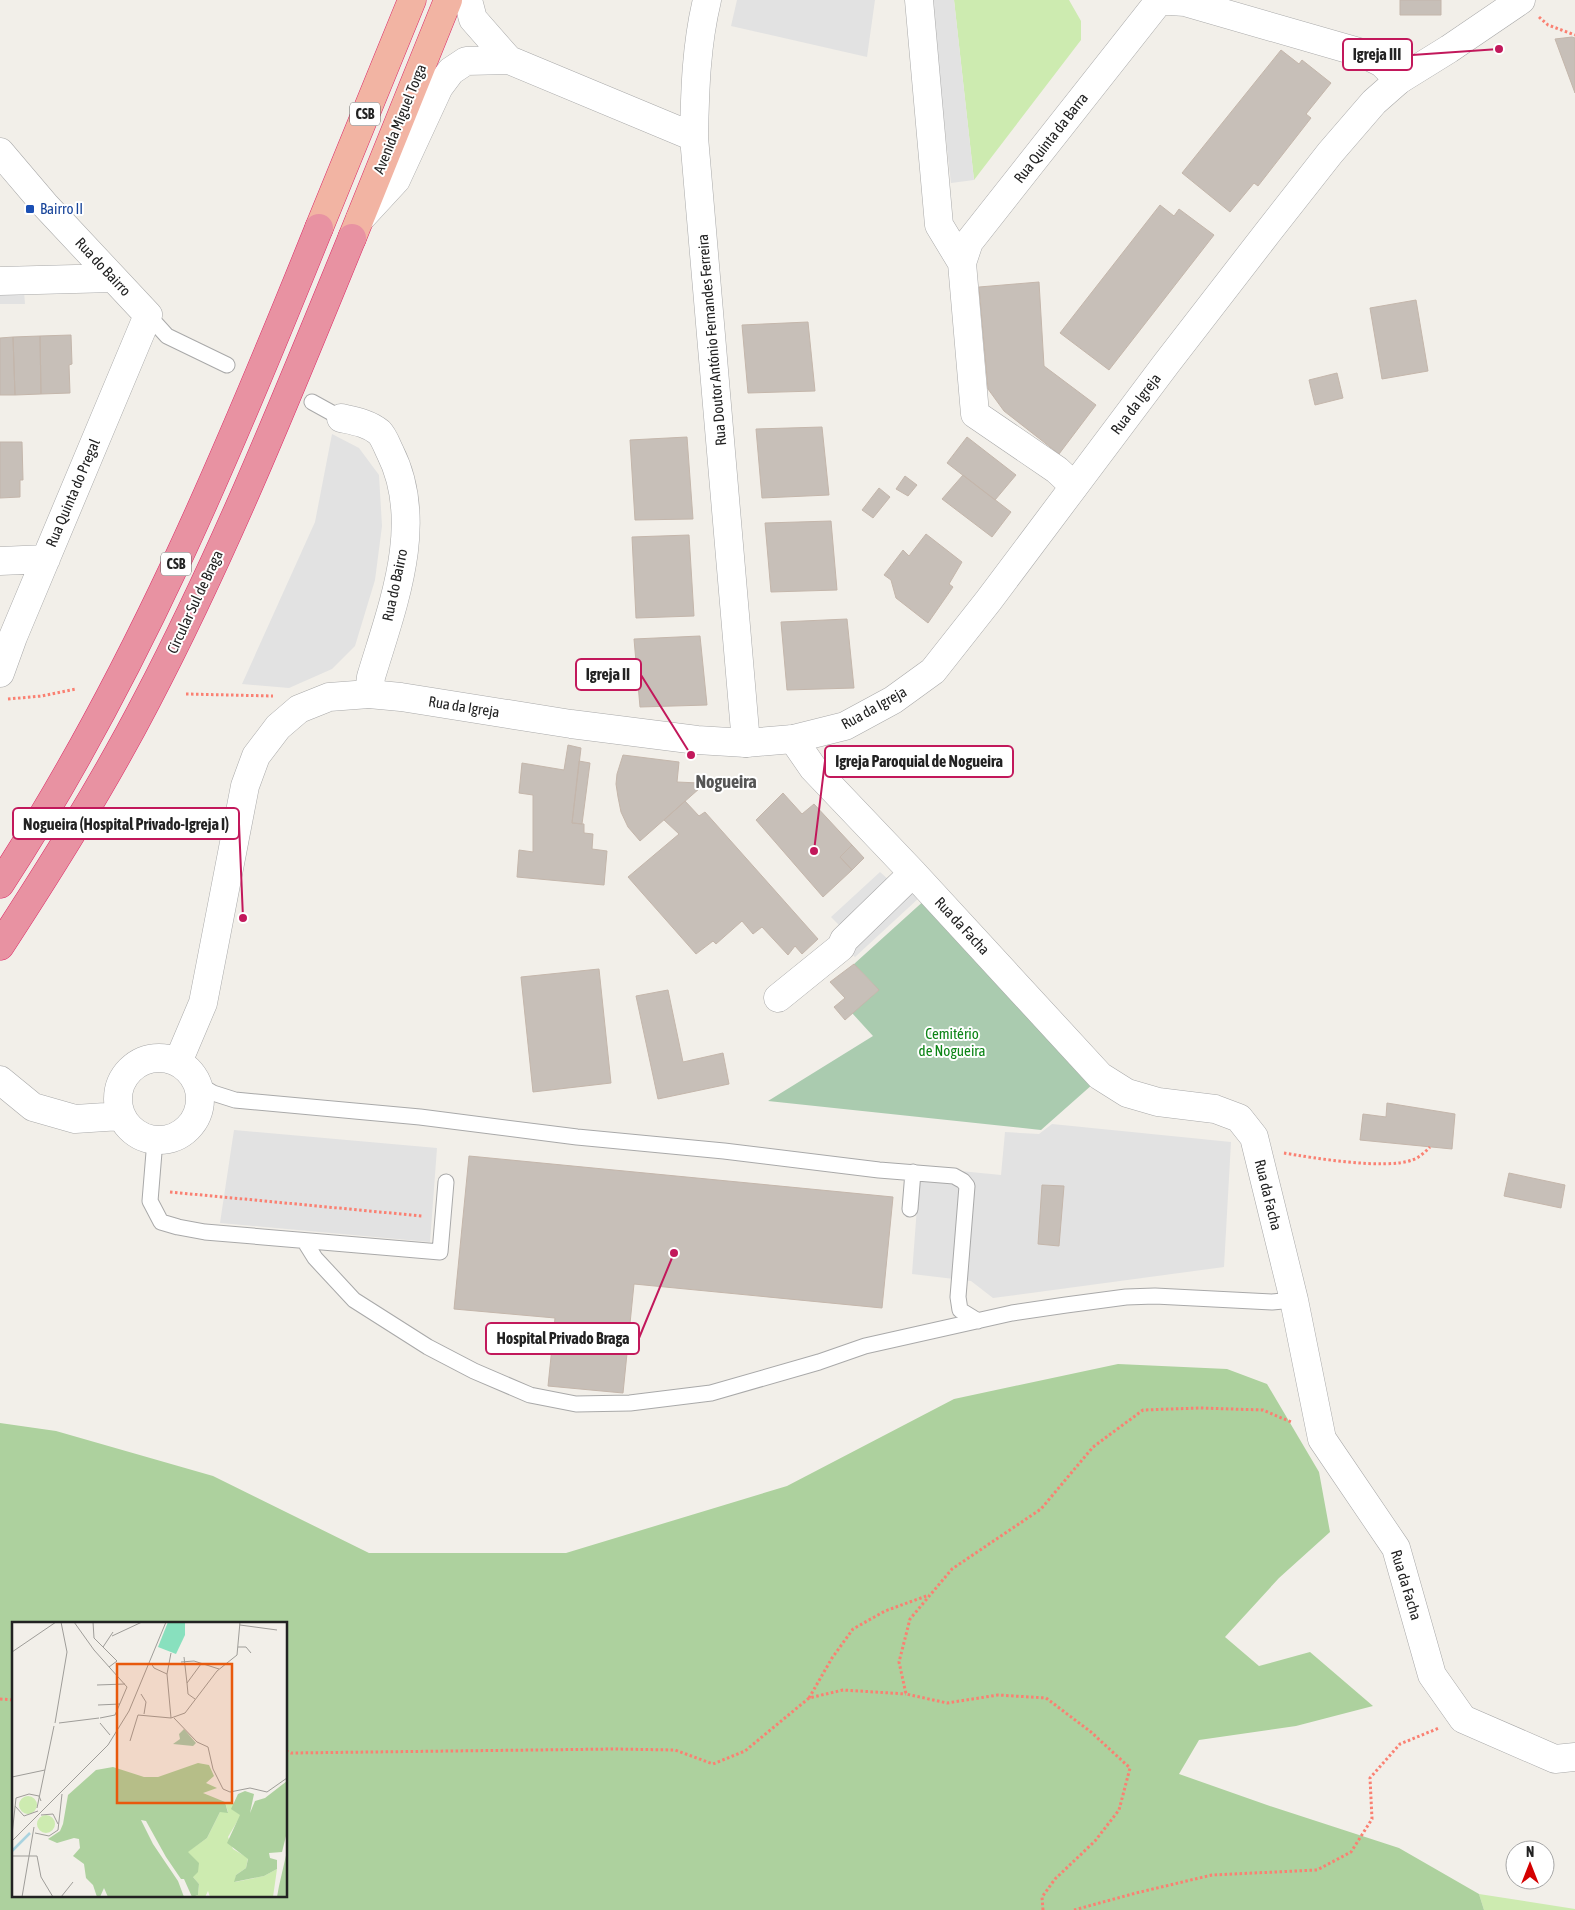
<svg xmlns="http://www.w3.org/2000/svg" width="1575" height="1910" font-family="'Asap Condensed',sans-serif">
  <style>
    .grass { fill: #cdebb0 }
    .forest { fill: #add19e; fill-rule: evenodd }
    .cemetery { fill: #aacbaf }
    .parking { fill: #e2e2e2 }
    .building { fill: #c7bfb8; stroke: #c4b6ab }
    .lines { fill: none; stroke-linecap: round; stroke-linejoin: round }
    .service-casing { stroke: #a9a9a9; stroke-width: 17 }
    .minor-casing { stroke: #a9a9a9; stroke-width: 29 }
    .tertiary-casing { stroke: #a9a9a9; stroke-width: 29 }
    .trunk-casing { stroke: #dc2a67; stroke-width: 29 }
    .motorway-casing { stroke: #dc2a67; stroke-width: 29 }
    .path { stroke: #fa8072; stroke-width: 3; stroke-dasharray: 2.5 2.5; stroke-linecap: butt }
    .service { stroke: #fff; stroke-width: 15 }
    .minor { stroke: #fff; stroke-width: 28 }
    .tertiary { stroke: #fff; stroke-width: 28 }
    .trunk { stroke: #f2b4a3; stroke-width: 28 }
    .motorway { stroke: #e892a2; stroke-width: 28 }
    .transit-dot { fill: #1a4fb4; stroke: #fff; stroke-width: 2 }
    .labels { text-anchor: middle; stroke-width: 4; stroke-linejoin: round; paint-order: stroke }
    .shield { fill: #fff; stroke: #646464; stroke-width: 1 }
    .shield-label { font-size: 14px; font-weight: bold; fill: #222 }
    .street-label { font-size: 15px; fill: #222; stroke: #fff }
    .transit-label { font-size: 15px; fill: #164399; stroke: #fff; text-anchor: start }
    .park-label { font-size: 15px; fill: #0c8416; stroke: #fff }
    .quarter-label { font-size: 18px; font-weight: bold; fill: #555; stroke: #fff }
    .inset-river { fill: none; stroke: #aad3df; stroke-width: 2.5 }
    .inset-road { fill: none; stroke: #9f9d99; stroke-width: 1 }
    .view { fill: #e8590c; fill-opacity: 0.15; stroke: #e8590c; stroke-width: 2.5 }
    .inset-edge { fill: none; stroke: #222; stroke-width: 2.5 }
    .leader { fill: none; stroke: #c2185b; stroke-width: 2 }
    .callout-dot { fill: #c2185b; stroke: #fff; stroke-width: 2 }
    .callout { fill: #fff; stroke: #c2185b; stroke-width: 2 }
    .callout-label { font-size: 16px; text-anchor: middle; font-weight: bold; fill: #222 }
  </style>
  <rect width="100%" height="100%" fill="#f2efe9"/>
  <path class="grass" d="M 954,0 L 1069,0 L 1081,21 L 1081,40 L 974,180 Z
    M 1479,1894 L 1575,1909 L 1575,1910 L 1484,1910 Z"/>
  <path class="forest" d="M 1118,1364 L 1227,1369 L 1267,1384 L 1319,1472 L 1330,1532 L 1279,1578 L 1225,1637 L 1259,1666 L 1310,1652 L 1373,1706 L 1296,1726 L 1199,1740 L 1179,1774 L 1267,1805 L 1399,1848 L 1479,1894 L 1484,1910 L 0,1910 L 0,1423 L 56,1431 L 213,1476 L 369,1553 L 566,1553 L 787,1486 L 954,1399 ZM 14,1624 L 286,1624 L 286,1896 L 14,1896 Z"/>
  <path class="cemetery" d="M 927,898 L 1093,1084 L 1041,1130 L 768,1101 L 873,1036 L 852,1013 L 879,990 L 854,964 Z"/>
  <path class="parking" d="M 737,0 L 875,0 L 867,57 L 731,26 Z
    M 930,0 L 954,0 L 974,180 L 951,183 Z
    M 24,291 L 25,304 L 0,304 L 0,292 Z
    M 332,434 L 359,448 L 379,475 L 382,526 L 375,580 L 355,646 L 332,669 L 289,688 L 242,684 L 315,522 Z
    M 880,872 L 890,881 L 841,927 L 831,917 Z
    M 911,888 L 920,897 L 855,957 L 845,947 Z
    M 1052,1124 L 1231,1142 L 1224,1267 L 993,1298 L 971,1281 L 912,1274 L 920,1167 L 1001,1175 L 1005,1132 L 1039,1134 Z
    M 234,1130 L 437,1148 L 430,1242 L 220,1223 Z"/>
  <path class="building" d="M 1400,0 L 1441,0 L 1441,15 L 1400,15 Z
    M 1572,37 L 1575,38 L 1575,93 L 1555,39 Z
    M 1281,50 L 1299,64 L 1302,60 L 1331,83 L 1306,114 L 1311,118 L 1258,186 L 1254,183 L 1230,212 L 1182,173 Z
    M 1160,205 L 1174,216 L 1179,209 L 1214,235 L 1109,370 L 1060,333 Z
    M 1039,282 L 1044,366 L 1096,405 L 1059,454 L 1004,411 L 988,389 L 979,287 Z
    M 1416,300 L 1428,371 L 1382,379 L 1370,308 Z
    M 808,322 L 815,391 L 748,393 L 742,325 Z
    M 71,335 L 72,364 L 69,365 L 70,393 L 41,394 L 40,336 Z
    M 40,336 L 41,394 L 15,395 L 13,337 Z
    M 13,337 L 15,395 L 0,395 L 0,338 Z
    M 1337,373 L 1343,398 L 1315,405 L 1309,380 Z
    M 822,427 L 829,495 L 762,498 L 756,429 Z
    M 687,437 L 693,519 L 635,520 L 630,440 Z
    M 967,437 L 1016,475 L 995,500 L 947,463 Z
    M 0,442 L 22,442 L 23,480 L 20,480 L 20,497 L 0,498 Z
    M 963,475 L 1011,512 L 992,537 L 942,499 Z
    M 905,476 L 917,485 L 908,496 L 896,489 Z
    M 879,488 L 890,497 L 873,518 L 862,510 Z
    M 831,521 L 837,590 L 771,592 L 765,523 Z
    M 926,534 L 962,562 L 949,584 L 953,587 L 928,623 L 896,598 L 891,580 L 884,575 L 903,550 L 909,556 Z
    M 689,535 L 694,616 L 636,618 L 632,537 Z
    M 847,619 L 854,688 L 787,690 L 781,622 Z
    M 700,636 L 707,705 L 640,707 L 634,639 Z
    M 568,745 L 581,748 L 572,823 L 584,824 L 584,833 L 593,834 L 592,849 L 607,851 L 604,885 L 517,877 L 519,850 L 533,852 L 533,795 L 519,793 L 522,763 L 564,770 Z
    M 623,755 L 679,762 L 677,782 L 699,783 L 700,788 L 640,841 L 628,827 L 621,812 L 618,797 L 616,784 L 617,774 Z
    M 579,761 L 590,763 L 582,824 L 572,823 Z
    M 783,793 L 802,814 L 814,804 L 852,845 L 840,857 L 852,870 L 823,897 L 756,820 Z
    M 685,801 L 699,816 L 705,812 L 818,939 L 802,954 L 795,946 L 788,955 L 762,927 L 753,934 L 742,921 L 716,944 L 713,941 L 696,954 L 628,877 L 679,834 L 664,820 Z
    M 852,845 L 864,858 L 852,870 L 840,857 Z
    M 854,964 L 879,990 L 845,1020 L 834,1007 L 845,998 L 830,982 Z
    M 599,969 L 611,1083 L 533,1092 L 521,977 Z
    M 668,990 L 683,1062 L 723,1053 L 729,1084 L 658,1099 L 636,996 Z
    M 1387,1103 L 1455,1114 L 1452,1149 L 1360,1140 L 1363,1114 L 1386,1117 Z
    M 469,1156 L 893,1197 L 882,1308 L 634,1284 L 623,1393 L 548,1386 L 555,1318 L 454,1309 Z
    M 1509,1173 L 1565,1185 L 1561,1208 L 1504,1196 Z
    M 1042,1185 L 1064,1186 L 1059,1246 L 1038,1244 Z"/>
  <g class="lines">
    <g class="service-casing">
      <path id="service" d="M 148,315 L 167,336 L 227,365
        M 312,402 L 341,418
        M 198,1084 L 213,1093 L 235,1100 L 420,1117 L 577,1137 L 724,1151 L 879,1170 L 954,1176 L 963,1181 L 967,1186 L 958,1297 L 960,1310 L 978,1321
        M 155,1140 L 150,1201 L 161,1222 L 178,1227 L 205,1232 L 440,1252 L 446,1182
        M 910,1209 L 913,1172
        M 305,1242 L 315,1258 L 354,1300 L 428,1347 L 474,1371 L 530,1395 L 576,1404 L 630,1403 L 711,1393 L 819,1362 L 865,1346 L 1012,1313 L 1066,1305 L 1126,1297 L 1155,1296 L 1272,1302 L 1294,1300"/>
    </g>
    <g class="minor-casing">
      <path id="minor" d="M 468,0 L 473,19 L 509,60
        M 919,0 L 939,225 L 962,263
        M 1156,0 L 1185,2 L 1362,53 L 1382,63 L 1399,80
        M 694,137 C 695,90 696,46 707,0
        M 0,152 L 45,205 L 148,315 L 13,637 L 0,673
        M 360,219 L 396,180 L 439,87 L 451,71 L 466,61 L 509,60 L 694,137 L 746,743
        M 0,281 L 113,278
        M 341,418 C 354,421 368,423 379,432 C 384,437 387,446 390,452 C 426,523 392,607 371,677 L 369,694
        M 1074,486 L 1057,470 L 975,414 L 962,263 L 969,242 L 1159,1
        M 0,561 L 46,559
        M 793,739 L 813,768 L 913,873 L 1100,1076 L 1127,1093 L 1158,1102 L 1215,1109 L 1239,1118 L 1254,1137 L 1294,1300 L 1322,1439 L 1396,1548 L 1432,1675 L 1463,1719 L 1555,1759 L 1575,1757
        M 778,998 L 841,947 L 844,940 L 913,873"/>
    </g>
    <g class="tertiary-casing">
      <path id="tertiary" d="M118 1099a41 41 0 1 1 82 0a41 41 0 1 1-82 0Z
        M 178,1062 L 203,1003 L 245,786 L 256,756 L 278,727 L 299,709 L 329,697 L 369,694 L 401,697 L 571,724 L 697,740 L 746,743 L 793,739 L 845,726 L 893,700 L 933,671 L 989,600 L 1166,364 L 1268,232 L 1330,153 L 1374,102 L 1399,80 L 1449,49 L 1521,0
        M 0,1080 L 33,1107 L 75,1119 L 121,1116"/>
    </g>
    <g class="trunk-casing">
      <path id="trunk" d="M 319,228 L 412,0
        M 352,238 L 448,0"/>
    </g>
    <g class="motorway-casing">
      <path id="motorway" d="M 0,884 C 134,679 228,454 319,228
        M 0,946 C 52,866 103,785 147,700 C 225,551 288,394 352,238"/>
    </g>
    <path class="path" d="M 1539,17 L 1548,25 L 1575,35
      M 186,694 L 273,696
      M 8,699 L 42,696 L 76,689
      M 1284,1153 C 1313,1158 1386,1170 1412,1160 C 1419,1158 1425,1152 1430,1147
      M 170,1192 L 422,1216
      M 809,1698 L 832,1658 L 853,1629 L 885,1611 L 929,1595
      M 0,1699 L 14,1700
      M 286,1751 L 291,1753 L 614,1749 L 675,1750 L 713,1764 L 745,1751 L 809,1698 L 843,1690 L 906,1694
      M 1043,1910 L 1042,1897 L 1055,1879 L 1095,1841 L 1119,1810 L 1130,1768 L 1091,1732 L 1046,1698 L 998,1695 L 947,1703 L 906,1694 L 899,1662 L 910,1619 L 952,1569 L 1041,1509 L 1093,1447 L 1143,1410 L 1200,1408 L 1263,1410 L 1291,1422
      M 1074,1910 L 1136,1893 L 1212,1875 L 1317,1870 L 1351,1852 L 1372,1819 L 1370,1778 L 1400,1744 L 1439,1728"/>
    <use href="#service" class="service"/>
    <use href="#minor" class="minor"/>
    <use href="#tertiary" class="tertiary"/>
    <use href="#trunk" class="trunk"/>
    <use href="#motorway" class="motorway"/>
  </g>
  <rect class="transit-dot" x="25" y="204" width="10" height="10" rx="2.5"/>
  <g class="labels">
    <g class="shield">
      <rect x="350" y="102.5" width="30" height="23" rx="4"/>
      <rect x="161" y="552.5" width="30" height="23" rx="4"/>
    </g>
    <g class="shield-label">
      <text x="365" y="119">CSB</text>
      <text x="176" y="569">CSB</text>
    </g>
    <g class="street-label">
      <text transform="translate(400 119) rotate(-68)" y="5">Avenida Miguel Torga</text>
      <text transform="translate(1051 138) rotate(-52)" y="5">Rua Quinta da Barra</text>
      <text transform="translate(103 267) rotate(47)" y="5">Rua do Bairro</text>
      <text transform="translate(712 340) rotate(-95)" y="5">Rua Doutor António Fernandes Ferreira</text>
      <text transform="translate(1136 404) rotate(-53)" y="5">Rua da Igreja</text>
      <text transform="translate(73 493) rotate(-67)" y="5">Rua Quinta do Pregal</text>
      <text transform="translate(395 585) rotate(-78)" y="5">Rua do Bairro</text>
      <text transform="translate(195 602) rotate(-65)" y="5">Circular Sul de Braga</text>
      <text transform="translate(464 707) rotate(9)" y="5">Rua da Igreja</text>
      <text transform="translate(874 708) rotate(-29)" y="5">Rua da Igreja</text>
      <text transform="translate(962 926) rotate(47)" y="5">Rua da Facha</text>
      <text transform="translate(1268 1195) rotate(76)" y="5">Rua da Facha</text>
      <text transform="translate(1406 1585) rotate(73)" y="5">Rua da Facha</text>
    </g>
    <g class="transit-label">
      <text x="40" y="214">Bairro II</text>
    </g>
    <g class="park-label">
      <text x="952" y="1039">Cemitério<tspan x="952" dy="17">de Nogueira</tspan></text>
    </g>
    <g class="quarter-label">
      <text x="726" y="788">Nogueira</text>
    </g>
  </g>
  <g transform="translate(12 1622)">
    <rect width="275" height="275" fill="#f2efe9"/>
    <path d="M7 183a9 9 0 1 1 18 0a9 9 0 1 1-18 0ZM 213,180 L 222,182 L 220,187 L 229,193 L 216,215 L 221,227 L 236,236 L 234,246 L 224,253 L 223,260 L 252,254 L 265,247 L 261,275 L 198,275 L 196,269 L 193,275 L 180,275 L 186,273 L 187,262 L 181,255 L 175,230 L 195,216 L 208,190 L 216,190 ZM25 202a9 9 0 1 1 18 0a9 9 0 1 1-18 0Z" fill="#cdebb0"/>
    <path d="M 186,141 L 197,143 L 202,154 L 194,161 L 205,166 L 191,171 L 213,180 L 216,191 L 208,190 L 195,216 L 176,230 L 187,241 L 186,250 L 181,255 L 187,262 L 186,273 L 180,275 L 172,257 L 169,257 L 154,235 L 134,199 L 129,198 L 141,222 L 166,259 L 172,275 L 96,275 L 92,266 L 88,275 L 85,275 L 81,263 L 74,256 L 72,242 L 61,234 L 68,226 L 67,217 L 62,216 L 45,221 L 36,217 L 48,209 L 51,202 L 56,173 L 84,148 L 101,145 L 132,155 L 146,155 ZM 275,159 L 275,210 L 270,230 L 257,231 L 258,236 L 265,238 L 265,247 L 252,254 L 222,260 L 224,253 L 234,246 L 236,237 L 215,221 L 228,193 L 219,187 L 226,172 L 233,169 L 242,172 L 238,191 L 243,179 L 253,176 ZM 275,229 L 275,275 L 265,275 L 267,264 Z" fill="#add19e"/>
    <path d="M 172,107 L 184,121 L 181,124 L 161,122 L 168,117 L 167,112 Z" fill="#aacbaf"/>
    <path d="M 156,0 L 173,0 L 173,13 L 164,32 L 146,25 Z" fill="#88e0be"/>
    <path class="inset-river" d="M 0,229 L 18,211"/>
    <path class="inset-road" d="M 62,0 L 82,28 L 115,65 L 103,93 L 88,96M 81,0 L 82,16 L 91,25 L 101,10M 228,3 L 265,8M 100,14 L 130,0M 91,25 L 105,39 L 97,45M 226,25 L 234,25 L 239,31M 0,30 L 44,0M 172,35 L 175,61M 169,40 L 182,39 L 207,47M 139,41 L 142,46 L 155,52 L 159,96M 155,52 L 159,31M 85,63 L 113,62M 129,72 L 134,80 L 132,92M 183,77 L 176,72 L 175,61 L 189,42M 86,83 L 108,82M 162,96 L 185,120 L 196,125 L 201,147 L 211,167 L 218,170 L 238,166 L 255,170 L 275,156M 43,101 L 55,30 L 49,0M 47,101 L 87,96M 88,101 L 98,113M 118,119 L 126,93 L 159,96 L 173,91 L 205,49 L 225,33 L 228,0M 0,155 L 33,148M 3,184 L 12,194 L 26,189M 25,186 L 42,104M 29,193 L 41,192 L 46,202M 23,211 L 37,214 L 46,208 L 50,172M 0,213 L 4,176 L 17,172 L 27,174 L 29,179M 0,219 L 96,123 L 117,89 L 154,0M 0,234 L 25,234 L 29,255 L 41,275M 10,275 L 22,205M 49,275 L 61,260"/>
    <path class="view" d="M 105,42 L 220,42 L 220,181 L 105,181 Z"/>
    <rect width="275" height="275" class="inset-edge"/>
  </g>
  <path class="leader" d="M1499 49L1412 55M691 755L641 675M814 851L825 761M243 918L239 824M674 1253L639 1338"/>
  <g class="callout-dot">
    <circle cx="1499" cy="49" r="5"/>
    <circle cx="691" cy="755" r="5"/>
    <circle cx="814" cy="851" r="5"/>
    <circle cx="243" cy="918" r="5"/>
    <circle cx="674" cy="1253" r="5"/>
  </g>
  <g class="callout">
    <rect x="1343" y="39" width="69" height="31" rx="5"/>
    <rect x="576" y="659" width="65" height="31" rx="5"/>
    <rect x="825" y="746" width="188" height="31" rx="5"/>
    <rect x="13" y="808" width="226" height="31" rx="5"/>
    <rect x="486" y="1323" width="153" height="31" rx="5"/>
  </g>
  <g class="callout-label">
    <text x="1377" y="60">Igreja III</text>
    <text x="608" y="680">Igreja II</text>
    <text x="919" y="767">Igreja Paroquial de Nogueira</text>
    <text x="126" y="830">Nogueira (Hospital Privado-Igreja I)</text>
    <text x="563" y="1344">Hospital Privado Braga</text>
  </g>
  <g transform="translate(1530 1865)"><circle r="24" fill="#ffffff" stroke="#a7a7a7"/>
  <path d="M0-4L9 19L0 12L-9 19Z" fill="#d40000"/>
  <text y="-8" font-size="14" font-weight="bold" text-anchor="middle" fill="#222222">N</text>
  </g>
</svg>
